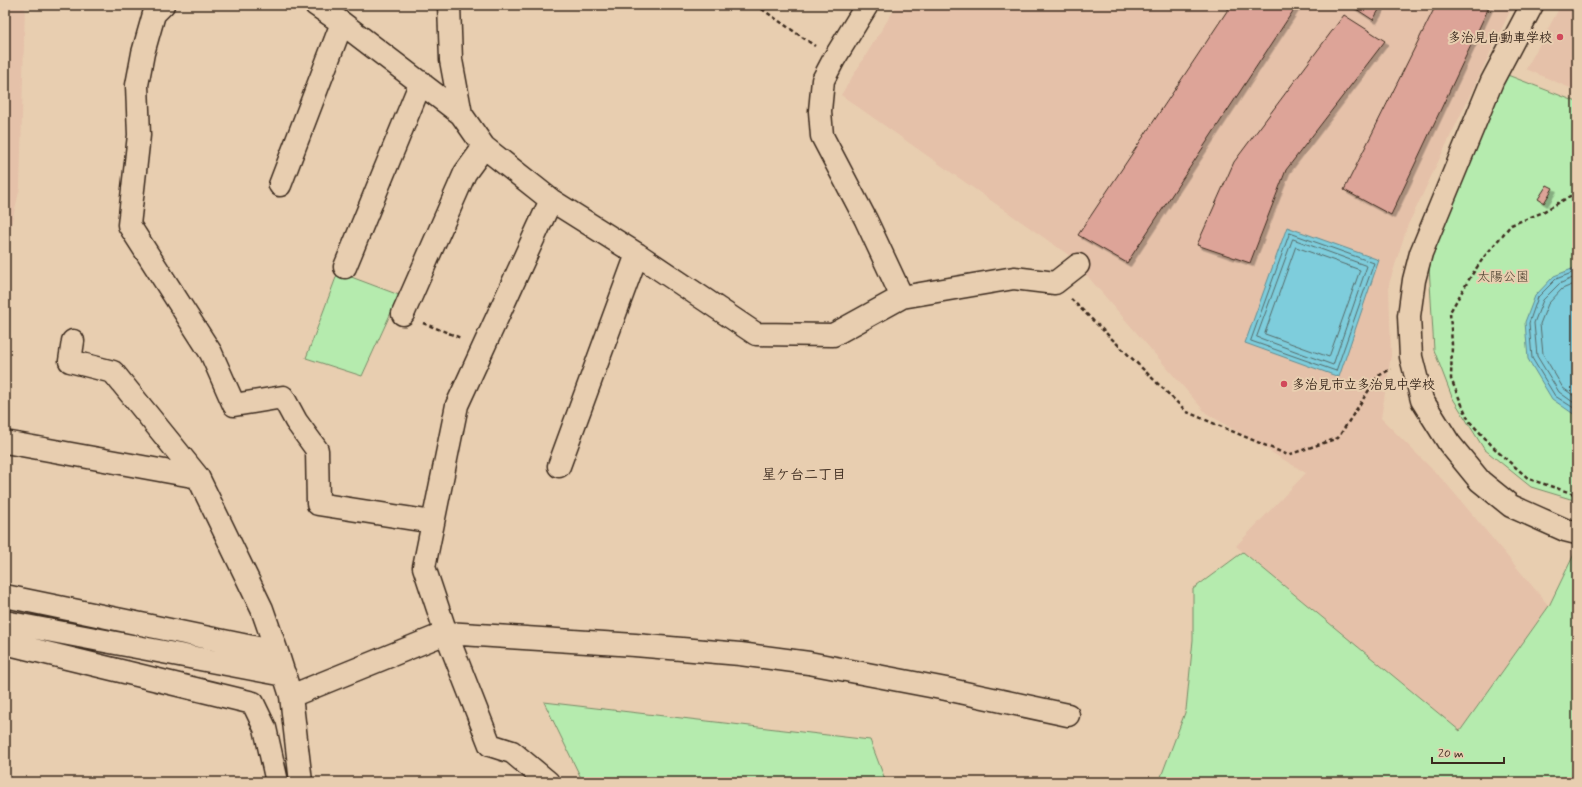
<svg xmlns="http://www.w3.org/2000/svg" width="1582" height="787" font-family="Mynerve,'Klee One',sans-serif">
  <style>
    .built { fill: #e5c1a9 }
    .green { fill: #b5ebae; stroke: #788a66 }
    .water { fill: #7ecddc; stroke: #638c90 }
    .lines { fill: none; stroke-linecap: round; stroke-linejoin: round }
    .shore { stroke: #566b6a; stroke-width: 1 }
    .building { fill: #dda498; stroke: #3b2a1e; filter: url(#shadow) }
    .minor-casing { stroke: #3b2a1e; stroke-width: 25 }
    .path { stroke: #3b2a1e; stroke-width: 2.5; stroke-dasharray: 4 3; stroke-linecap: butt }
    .minor { stroke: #e8ceb0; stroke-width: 22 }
    .poi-dot { fill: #d1495b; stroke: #e8ceb0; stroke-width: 1.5 }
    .labels { text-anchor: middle; stroke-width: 4; stroke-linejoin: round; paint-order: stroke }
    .poi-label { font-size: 13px; font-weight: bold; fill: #3b2a1e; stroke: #e8ceb0; text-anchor: end }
    .park-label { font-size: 13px; fill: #473d2c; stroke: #e8ceb0 }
    .neighbourhood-label { font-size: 14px; font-weight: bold; fill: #3b2a1e; stroke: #e8ceb0 }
  </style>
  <defs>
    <filter id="shadow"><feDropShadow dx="3.5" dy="3.5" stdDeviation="0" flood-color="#0004"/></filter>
  </defs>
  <rect width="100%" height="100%" fill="#e8ceb0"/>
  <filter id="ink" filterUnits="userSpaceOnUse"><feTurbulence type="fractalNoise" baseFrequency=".025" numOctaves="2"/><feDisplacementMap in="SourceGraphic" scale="8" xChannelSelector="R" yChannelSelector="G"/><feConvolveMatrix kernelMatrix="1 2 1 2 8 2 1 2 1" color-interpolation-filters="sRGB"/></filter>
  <g filter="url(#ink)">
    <path class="built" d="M 5,5 L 25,5 L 20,188 L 5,250 Z
      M 897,5 L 1513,5 L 1407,227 L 1389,284 L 1391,355 L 1381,418 L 1445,482 L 1549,606 L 1460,731 L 1236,546 L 1306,473 L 1206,413 L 1070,256 L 841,95 Z
      M 1561,5 L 1577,5 L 1577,91 L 1526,69 Z"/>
    <path class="green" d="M 1505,74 L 1577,102 L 1577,501 L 1531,487 L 1484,449 L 1452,397 L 1434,350 L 1429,266 L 1450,199 Z
      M 338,272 L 399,295 L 362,376 L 306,358 Z
      M 1577,548 L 1577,782 L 1159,782 L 1186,710 L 1193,640 L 1193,589 L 1243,552 L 1460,731 L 1549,606 Z
      M 544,702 L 870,740 L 886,782 L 583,782 Z"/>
    <path class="water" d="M 1287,227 L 1379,260 L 1339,377 L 1245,343 Z
      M 1577,267 L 1577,414 L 1575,415 L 1552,399 L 1528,359 L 1525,322 L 1535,296 L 1554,276 Z"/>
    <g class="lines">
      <path class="shore" d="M 1290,233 L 1374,263 L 1336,371 L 1251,341 Z
        M 1293,239 L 1367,266 L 1333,365 L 1257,337 Z
        M 1296,247 L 1360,270 L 1329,357 L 1265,334 Z
        M 1577,271 L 1556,279 L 1538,297 L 1529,323 L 1532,358 L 1555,396 L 1577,410
        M 1577,276 L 1559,284 L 1543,300 L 1534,323 L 1537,356 L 1559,392 L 1577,405
        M 1577,283 L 1562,289 L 1548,304 L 1540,324 L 1543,354 L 1563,388 L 1577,398"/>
    </g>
    <path class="building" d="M 1231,5 L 1297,5 L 1127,263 L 1078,235 Z
      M 1350,5 L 1382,5 L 1373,20 Z
      M 1436,5 L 1490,5 L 1391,215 L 1344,190 Z
      M 1344,15 L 1385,41 L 1286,170 L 1250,263 L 1197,245 L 1234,162 Z
      M 1547,185 L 1553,188 L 1544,203 L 1538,199 Z"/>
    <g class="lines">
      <g class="minor-casing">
        <path id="minor" d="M 163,5 L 154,14 L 143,53 L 137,85 L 139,135 L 129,225 L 211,353 L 234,405 L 283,397 L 296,421 L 317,450 L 318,504 L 433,522
          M 316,5 L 342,23 L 461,114
          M 449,5 L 451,60 L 461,114 L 484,147 L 551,200 L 637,254 L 756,334 L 833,335 L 902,297 L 866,220 L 822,136 L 820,111 L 823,80 L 834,59 L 867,5
          M 1532,5 L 1492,81 L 1421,253 L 1414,280 L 1409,316 L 1411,357 L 1422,400 L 1449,443 L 1480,481 L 1511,506 L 1565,530 L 1577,533
          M 280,185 L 342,23
          M 345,267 L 421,82
          M 902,297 L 1014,278 L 1055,283 L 1078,265
          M 403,314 L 465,173 L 484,147
          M 73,341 L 70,361 L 113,372 L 198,477 L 262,609 L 277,652
          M 5,442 L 198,477
          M 559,466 L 637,254
          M 5,596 L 277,652 L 291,696 L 301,782
          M 5,622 L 285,675
          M 5,643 L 253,703 L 265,728 L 277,782
          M 291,696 L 446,633 L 635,645 L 740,654 L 809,663 L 946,689 L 1068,715
          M 548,782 L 512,752 L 490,745 L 446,633 L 424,567 L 457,405 L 551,200"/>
      </g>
      <path class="path" d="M 756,5 L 815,46
        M 1577,192 L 1541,213 L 1511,225 L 1484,257 L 1471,276 L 1450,312 L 1452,345 L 1451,379 L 1469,421 L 1498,452 L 1529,479 L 1577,495
        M 1071,299 L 1187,412 L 1288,455 L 1338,438 L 1378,376 L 1391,369
        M 423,323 L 461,338"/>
      <use href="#minor" class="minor"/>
    </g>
  </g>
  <g class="poi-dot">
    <circle cx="1560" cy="37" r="4"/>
    <circle cx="1284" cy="384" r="4"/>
  </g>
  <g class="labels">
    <g class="poi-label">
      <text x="1552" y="42">多治見自動車学校</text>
      <text x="1292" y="389" text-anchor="start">多治見市立多治見中学校</text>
    </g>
    <g class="park-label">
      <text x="1503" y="281">太陽公園</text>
    </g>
    <g class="neighbourhood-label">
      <text x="804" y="479">星ケ台二丁目</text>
    </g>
  </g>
  <rect width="1582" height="787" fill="none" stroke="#e8ceb0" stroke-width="20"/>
  <rect x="10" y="10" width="1562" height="767" fill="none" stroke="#3b2a1e" stroke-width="1.5" filter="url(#ink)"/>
  <path d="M1432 757v6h72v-6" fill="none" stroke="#3b2a1e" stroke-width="2"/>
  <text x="1438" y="757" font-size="12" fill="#3b2a1e" stroke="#e8ceb0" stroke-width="3" paint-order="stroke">20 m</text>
</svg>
